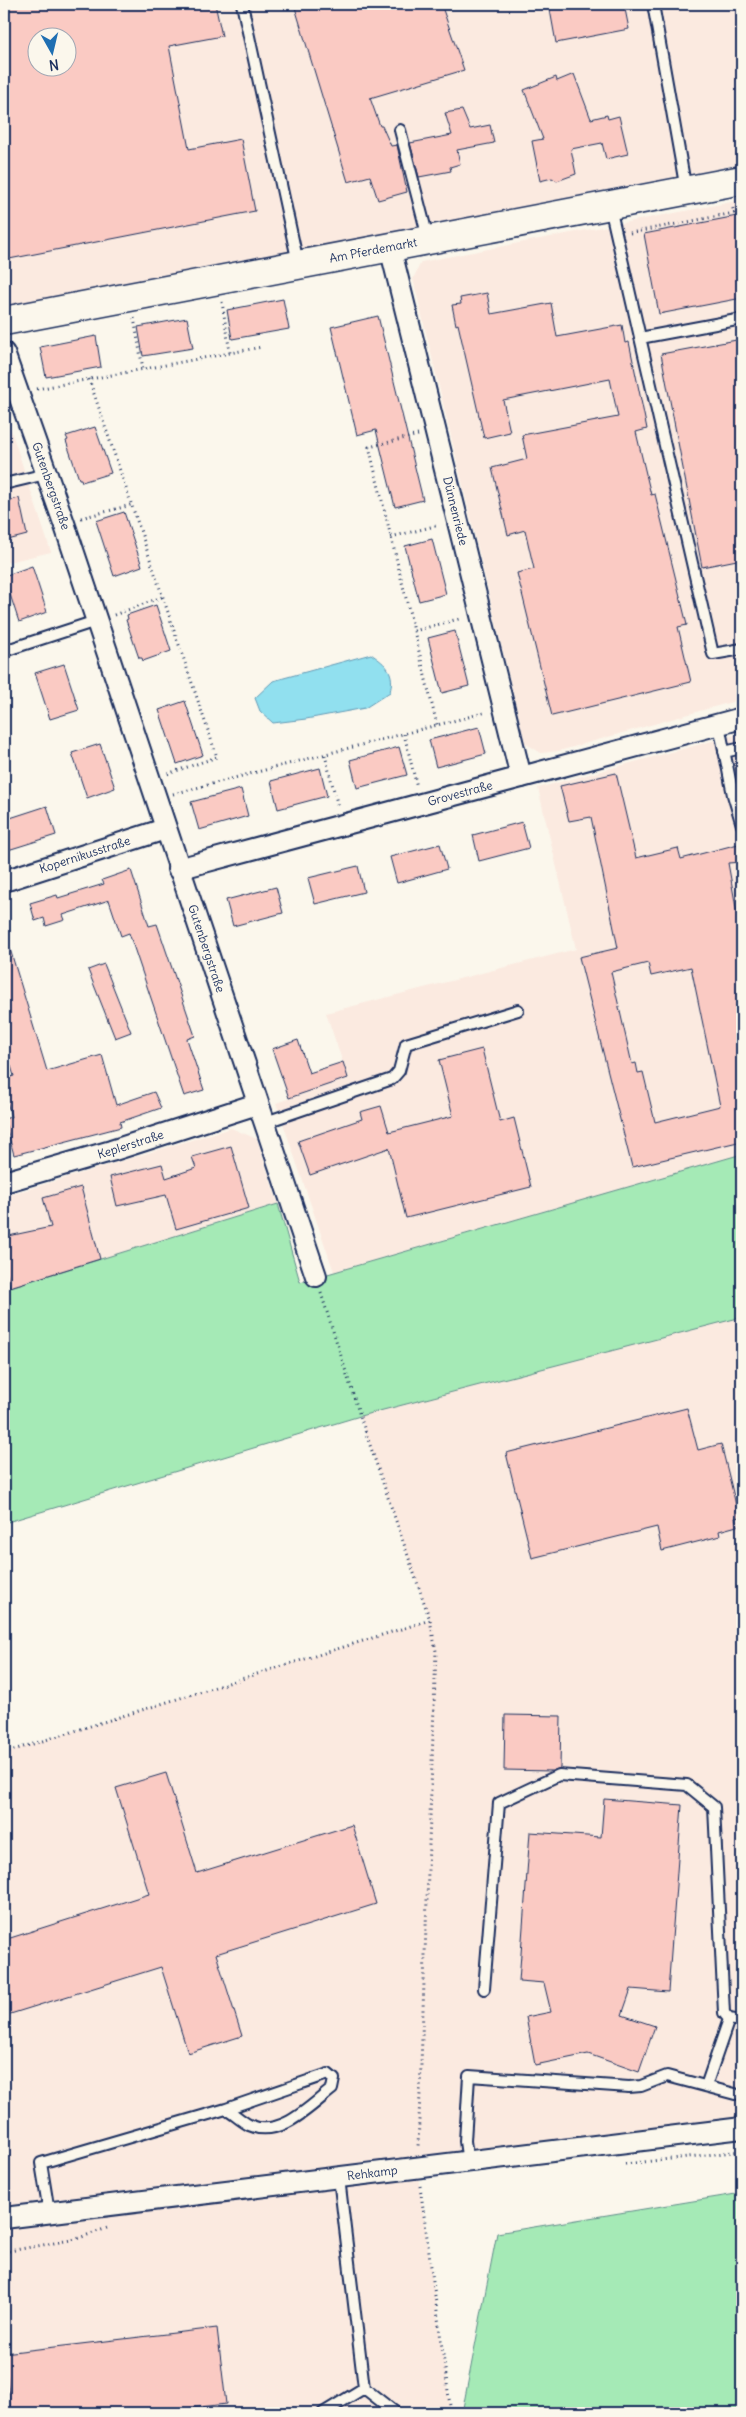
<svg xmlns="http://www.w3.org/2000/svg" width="746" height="2417" font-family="Delius,sans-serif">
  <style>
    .built { fill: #fbeae0; fill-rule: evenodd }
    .green { fill: #a5eab6; stroke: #608c8a }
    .water { fill: #91e0ef; stroke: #6299b5 }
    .building { fill: #facac3; stroke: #1b2f5e; fill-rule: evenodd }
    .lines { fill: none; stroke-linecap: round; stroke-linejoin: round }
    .lane-casing { stroke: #1b2f5e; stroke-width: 14 }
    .street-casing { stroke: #1b2f5e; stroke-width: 24 }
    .secondary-casing { stroke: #1b2f5e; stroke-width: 31 }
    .path { stroke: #1b2f5e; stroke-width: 3; stroke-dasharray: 1 4; stroke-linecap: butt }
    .lane { stroke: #fbf7ec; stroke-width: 10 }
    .street { stroke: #fbf7ec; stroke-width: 20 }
    .secondary { stroke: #fbf7ec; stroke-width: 28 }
    .labels { text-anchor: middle; stroke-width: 4.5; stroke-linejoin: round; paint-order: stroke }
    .street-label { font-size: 12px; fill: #1b2f5e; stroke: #fbf7ec }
  </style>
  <rect width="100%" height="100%" fill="#fbf7ec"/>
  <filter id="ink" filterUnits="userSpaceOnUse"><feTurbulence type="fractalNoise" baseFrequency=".02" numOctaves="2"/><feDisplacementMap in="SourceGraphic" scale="10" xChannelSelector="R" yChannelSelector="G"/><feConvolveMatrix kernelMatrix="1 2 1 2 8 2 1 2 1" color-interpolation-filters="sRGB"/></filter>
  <g filter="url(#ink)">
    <path class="built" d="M 4,4 L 742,4 L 742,164 L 4,307 ZM 38,38 L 68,38 L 68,68 L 38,68 Z
      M 742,200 L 742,699 L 559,751 L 541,753 L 525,743 L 413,279 L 421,262 Z
      M 4,409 L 51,552 L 4,563 Z
      M 742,733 L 742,1154 L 334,1272 L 276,1103 L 348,1078 L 326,1013 L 576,949 L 538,788 Z
      M 231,1128 L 257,1139 L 278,1204 L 4,1289 L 4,1188 L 6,1196 Z
      M 742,1317 L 742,2128 L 417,2169 L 451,2413 L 4,2413 L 4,1753 L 430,1620 L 360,1416 Z"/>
    <path class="green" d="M 742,1154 L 742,1317 L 360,1416 L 4,1523 L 4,1289 L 278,1204 L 300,1282 Z
      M 742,2193 L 742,2413 L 462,2413 L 497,2233 Z"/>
    <path class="water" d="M 371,654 C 387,665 395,672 390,692 L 365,708 L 306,719 L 273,723 L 260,711 L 255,698 L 273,681 Z"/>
    <path class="building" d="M 4,4 L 215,4 L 222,36 L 169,46 L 189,149 L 241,139 L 255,211 L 4,260 ZM 38,38 L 68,38 L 68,68 L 38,68 Z
      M 294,4 L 441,4 L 464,70 L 370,98 L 380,126 L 382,126 L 391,146 L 397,145 L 407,192 L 378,200 L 370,176 L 348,182 Z
      M 549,4 L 624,4 L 629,29 L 556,43 Z
      M 574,74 L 591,119 L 607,115 L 608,119 L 619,116 L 628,154 L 606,159 L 602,143 L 571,149 L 576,174 L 557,181 L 552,178 L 540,181 L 532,141 L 543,139 L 524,90 L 556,77 L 557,81 Z
      M 462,110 L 470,129 L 490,125 L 494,143 L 457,150 L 460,164 L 450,167 L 451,171 L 419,177 L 410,143 L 452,135 L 445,113 Z
      M 742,215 L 742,298 L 659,314 L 644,234 Z
      M 487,293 L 491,314 L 551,303 L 557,337 L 622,325 L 625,343 L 629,342 L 647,429 L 636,432 L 651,495 L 655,494 L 687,625 L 678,627 L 691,682 L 552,716 L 517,573 L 534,569 L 525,530 L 508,535 L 492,468 L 527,459 L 522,435 L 618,417 L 610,379 L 503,400 L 510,432 L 484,438 L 458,324 L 456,325 L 452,305 L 461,304 L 460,298 Z
      M 283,299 L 289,329 L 232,339 L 227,310 Z
      M 378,316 L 423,500 L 395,507 L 376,430 L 357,435 L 331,327 Z
      M 187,318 L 193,348 L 143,356 L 138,327 Z
      M 96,336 L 101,367 L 46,377 L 40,347 Z
      M 742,339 L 742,559 L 702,567 L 661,354 Z
      M 95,427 L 111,473 L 82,482 L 81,479 L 79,479 L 66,441 L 68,440 L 66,436 Z
      M 19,498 L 27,535 L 4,541 L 4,502 Z
      M 124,512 L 142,566 L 114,576 L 96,521 Z
      M 432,539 L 446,594 L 419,601 L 405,546 Z
      M 32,566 L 47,612 L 19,622 L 4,576 Z
      M 156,605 L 171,651 L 143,661 L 142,658 L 139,658 L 126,620 L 128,619 L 127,615 Z
      M 455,631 L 469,686 L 442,693 L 428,638 Z
      M 64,664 L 79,710 L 50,719 L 35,673 Z
      M 185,701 L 203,755 L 177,764 L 159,710 Z
      M 479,727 L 486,754 L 436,767 L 429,740 Z
      M 100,744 L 115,788 L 87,798 L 72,753 Z
      M 399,747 L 407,775 L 357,788 L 350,760 Z
      M 320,768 L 327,796 L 278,809 L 271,781 Z
      M 616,773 L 636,858 L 678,848 L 681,859 L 742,843 L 742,862 L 728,863 L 742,941 L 742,1141 L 632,1167 L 579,957 L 618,948 L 591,817 L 569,821 L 560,786 ZM 648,963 L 651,976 L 691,967 L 720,1106 L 655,1122 L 643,1072 L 638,1073 L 636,1063 L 632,1064 L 611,972 Z
      M 241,789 L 248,816 L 199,830 L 191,802 Z
      M 47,806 L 56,835 L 8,850 L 4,837 L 4,820 Z
      M 522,822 L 529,848 L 479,861 L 473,835 Z
      M 440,844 L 447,869 L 397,883 L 390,857 Z
      M 358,866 L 364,892 L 315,904 L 308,878 Z
      M 131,870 L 149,926 L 157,924 L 195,1036 L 187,1039 L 204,1090 L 184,1096 L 129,933 L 121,936 L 109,900 L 63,915 L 65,920 L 46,926 L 44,918 L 35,921 L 30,903 L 57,895 L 58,898 L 104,884 L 102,880 Z
      M 276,887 L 283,913 L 233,926 L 226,900 Z
      M 4,939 L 7,939 L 47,1071 L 102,1055 L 116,1105 L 154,1092 L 161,1108 L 120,1122 L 121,1127 L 14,1155 L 4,1119 L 11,1117 L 4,1089 L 4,1079 L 14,1076 L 4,1043 Z
      M 104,964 L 131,1032 L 115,1038 L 88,970 Z
      M 298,1040 L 309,1073 L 343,1062 L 348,1078 L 289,1098 L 272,1049 Z
      M 482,1049 L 500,1122 L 514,1118 L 531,1187 L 406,1218 L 389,1148 L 310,1175 L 298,1141 L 362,1119 L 360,1112 L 381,1106 L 389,1132 L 453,1116 L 439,1060 Z
      M 231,1146 L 249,1208 L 176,1229 L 166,1195 L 117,1206 L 110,1177 L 162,1164 L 166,1178 L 196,1168 L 192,1157 Z
      M 81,1187 L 100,1259 L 10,1287 L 4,1263 L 4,1237 L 51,1227 L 43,1198 Z
      M 687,1408 L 698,1450 L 721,1444 L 739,1517 L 735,1518 L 737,1526 L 719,1531 L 720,1536 L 662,1551 L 657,1527 L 532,1558 L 506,1453 Z
      M 505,1715 L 561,1716 L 560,1768 L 552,1771 L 504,1770 Z
      M 166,1773 L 197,1873 L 352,1825 L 376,1904 L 216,1954 L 242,2036 L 188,2053 L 161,1967 L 4,2016 L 4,1940 L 149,1894 L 116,1788 Z
      M 604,1799 L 682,1805 L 668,1992 L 631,1989 L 622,2015 L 655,2026 L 639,2072 L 588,2054 L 535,2065 L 526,2017 L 551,2012 L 544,1983 L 519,1981 L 530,1832 L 601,1837 Z
      M 217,2328 L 226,2404 L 148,2413 L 11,2413 L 4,2353 Z"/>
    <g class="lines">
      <g class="lane-casing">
        <path id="lane" d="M 242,4 L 298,263
          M 653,4 L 686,190
          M 400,130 L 428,238
          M 610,207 L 713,654 L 742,649
          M 640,338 L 742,319
          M 4,484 L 46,474
          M 4,651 L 96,621
          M 719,725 L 733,795 L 742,825
          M 724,752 L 742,748
          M 263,1123 L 392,1079 L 399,1071 L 406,1044 L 518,1010
          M 484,1989 L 499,1803 L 559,1775 L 687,1785 L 714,1807 L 724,2013 L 729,2019 L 742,2021
          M 706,2086 L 729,2019
          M 468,2163 L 465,2141 L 469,2076 L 629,2087 L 641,2086 L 667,2076 L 735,2094
          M 49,2212 L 41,2163 L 226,2109 C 234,2114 241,2121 249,2125 C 280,2139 310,2106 332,2089 L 334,2079 L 328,2074 L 226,2109
          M 364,2388 L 396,2413
          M 323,2413 L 364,2388 L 339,2178"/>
      </g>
      <g class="street-casing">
        <g id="street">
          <path id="s1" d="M 390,247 L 521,777"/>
          <path id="s2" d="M 4,353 L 64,523 L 316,1276"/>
          <path id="s3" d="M 178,869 L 742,718"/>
          <path id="s4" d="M 4,881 L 165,829"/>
          <path id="s5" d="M 4,1182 L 111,1151 L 257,1104"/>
          <path id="s6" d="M 4,2218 L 742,2128"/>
        </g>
      </g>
      <g class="secondary-casing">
        <g id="secondary">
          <path id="s7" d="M 4,321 L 742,180"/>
        </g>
      </g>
      <path class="path" d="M 630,233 L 734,213 L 732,205
        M 222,302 L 230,353
        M 134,318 L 143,369
        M 89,379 L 217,757 L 167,774
        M 37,389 L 262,347
        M 418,435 L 369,447 L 437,725
        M 81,518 L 131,505
        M 391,537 L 439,525
        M 114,615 L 162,597
        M 414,631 L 462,618
        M 404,734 L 417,787
        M 325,755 L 338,807
        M 173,794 L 487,712
        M 321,1293 L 360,1416 L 430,1620 L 436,1651 L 418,2148
        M 4,1753 L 430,1620
        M 625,2164 L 742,2151
        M 420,2186 L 451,2413
        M 4,2252 L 76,2239 L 110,2227"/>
      <use href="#lane" class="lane"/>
      <use href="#street" class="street"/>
      <use href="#secondary" class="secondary"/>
    </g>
  </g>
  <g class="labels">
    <g class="street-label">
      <text dy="4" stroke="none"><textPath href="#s7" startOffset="376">Am Pferdemarkt</textPath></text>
      <text dy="4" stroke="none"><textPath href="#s2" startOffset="141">Gutenbergstraße</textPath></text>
      <text dy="4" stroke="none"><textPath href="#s1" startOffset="272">Dünnenriede</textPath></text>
      <text dy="4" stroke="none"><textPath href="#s3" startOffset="292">Grovestraße</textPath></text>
      <text dy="4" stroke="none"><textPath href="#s4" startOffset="85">Kopernikusstraße</textPath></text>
      <text dy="4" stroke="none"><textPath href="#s2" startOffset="629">Gutenbergstraße</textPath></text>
      <text dy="4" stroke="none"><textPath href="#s5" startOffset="132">Keplerstraße</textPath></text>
      <text dy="4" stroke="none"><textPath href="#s6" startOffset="371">Rehkamp</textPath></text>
    </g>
  </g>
  <rect width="746" height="2417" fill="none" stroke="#fbf7ec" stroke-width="20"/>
  <rect x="10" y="10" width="726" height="2397" fill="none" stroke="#1b2f5e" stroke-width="2" filter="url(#ink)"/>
  <g transform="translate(52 52) rotate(172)"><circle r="24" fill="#fbf7ec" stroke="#a1a7b3"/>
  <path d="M0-4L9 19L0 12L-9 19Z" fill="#1f6fb2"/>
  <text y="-8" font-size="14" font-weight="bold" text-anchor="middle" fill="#1b2f5e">N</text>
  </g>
</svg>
